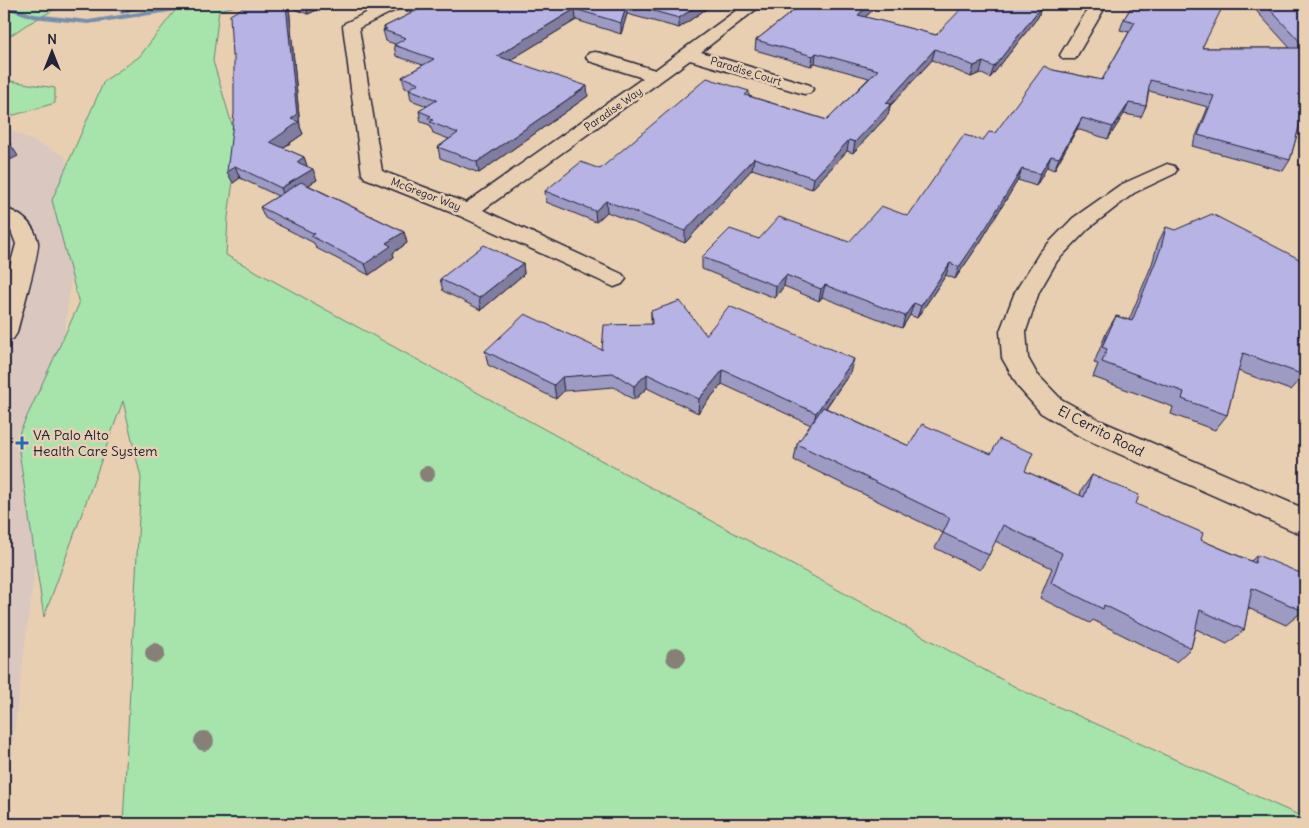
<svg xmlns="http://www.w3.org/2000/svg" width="1309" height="828" font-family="Delius,sans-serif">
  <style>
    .built { fill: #dac7c0 }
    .green { fill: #a6e4ac; stroke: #648374 }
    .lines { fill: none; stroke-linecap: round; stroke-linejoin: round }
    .stream { fill: #768eac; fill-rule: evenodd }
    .minor-casing { stroke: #22223b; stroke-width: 3 }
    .minor { fill: #e9cfb1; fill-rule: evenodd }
    .tree { fill: #878079 }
    .wall { fill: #9d9ac4; stroke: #22223b }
    .shaded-wall { fill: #807da0; stroke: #22223b }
    .building { fill: #b7b3e4; stroke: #22223b }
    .poi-dot { fill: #1f6fb2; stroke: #e9cfb1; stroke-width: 2 }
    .labels { text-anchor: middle; stroke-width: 5; stroke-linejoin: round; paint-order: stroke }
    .far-street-label { font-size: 11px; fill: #22223b; stroke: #e9cfb1 }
    .street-label { font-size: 14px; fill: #22223b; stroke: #e9cfb1 }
    .poi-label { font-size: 14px; fill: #22223b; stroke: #e9cfb1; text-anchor: start }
  </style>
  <rect width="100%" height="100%" fill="#e9cfb1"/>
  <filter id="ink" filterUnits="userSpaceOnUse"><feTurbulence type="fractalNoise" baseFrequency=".02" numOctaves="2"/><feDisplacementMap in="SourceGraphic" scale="10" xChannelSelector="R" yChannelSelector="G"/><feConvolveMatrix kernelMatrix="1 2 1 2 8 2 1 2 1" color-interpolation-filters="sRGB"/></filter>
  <g filter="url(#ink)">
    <path class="built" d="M 4,127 L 65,156 L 78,225 L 4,813 Z"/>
    <path class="green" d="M 4,4 L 61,4 L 59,7 L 26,25 L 4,40 Z
      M 180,4 L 244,4 L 219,10 L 213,61 L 238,145 L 228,217 L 226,255 L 1021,690 L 1305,818 L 1305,824 L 123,824 L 141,478 L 123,401 L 44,617 L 17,438 L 79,304 L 52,200 L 104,81 L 139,57 Z
      M 4,80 L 55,88 L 55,103 L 4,118 Z"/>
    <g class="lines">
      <path class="stream" d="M 4,4 L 34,14 L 88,20 L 191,4 L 201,4 L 170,12 L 88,24 L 33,18 L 4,8 Z
        M 141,4 L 144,6 L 143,7 L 122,14 L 119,12 Z"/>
      <g class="minor-casing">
        <path id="minor" d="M 385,4 L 405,4 L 402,7 L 359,28 L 382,171 L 466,203 L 643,78 L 589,61 L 586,57 L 589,53 L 595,52 L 601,53 L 655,70 L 745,4 L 763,4 L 701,52 L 810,85 L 813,89 L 810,93 L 804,94 L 690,60 L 483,210 L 622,274 L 626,279 L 622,284 L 614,287 L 460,216 L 365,178 L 362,174 L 343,26 L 345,23 Z
          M 1091,4 L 1107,4 L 1075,59 L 1063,59 L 1060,55 Z
          M 1167,164 L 1174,166 L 1177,170 L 1174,174 L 1134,193 L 1089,228 L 1057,261 L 1039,292 L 1026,331 L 1028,358 L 1037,374 L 1061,399 L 1101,421 L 1305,509 L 1305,536 L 1081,437 L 1041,413 L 1019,388 L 1002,358 L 1000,331 L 1015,292 L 1040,252 L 1073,218 L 1120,185 Z
          M 4,208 C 21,213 34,224 38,242 C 40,252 20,318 17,333 L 13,339 L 4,342 L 4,288 L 16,244 L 11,231 L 4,223 Z"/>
      </g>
      <use href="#minor" class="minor"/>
    </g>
    <g class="tree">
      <circle cx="427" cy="474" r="8"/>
      <circle cx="155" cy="653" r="10"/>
      <circle cx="676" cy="657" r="10"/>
      <circle cx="204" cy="741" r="10"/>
    </g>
    <path class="wall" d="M 249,4 L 330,4 L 308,14 L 289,7 L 300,127 L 303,134 L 283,148 L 304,157 L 307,166 L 317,180 L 308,185 L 404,232 L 407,243 L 393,253 L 394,257 L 369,275 L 316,248 L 314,243 L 265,218 L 260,207 L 278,196 L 240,178 L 233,183 Z
      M 400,4 L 713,4 L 679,28 L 627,14 L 621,34 L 576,20 L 510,60 L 588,96 L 479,173 L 440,158 L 438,147 L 449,139 L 433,133 L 432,130 L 431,129 L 430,125 L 421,122 L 419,111 L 427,106 L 411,100 L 409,89 L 405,88 L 402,77 L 423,65 L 396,56 L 394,45 L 395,44 L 386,41 L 383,30 L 384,30 L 384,27 L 412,13 L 401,9 Z
      M 802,4 L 880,4 L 865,17 L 936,35 L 1036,6 L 1041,7 L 1038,17 L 990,78 L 980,73 L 971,77 L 932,60 L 890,106 L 888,115 L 853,153 L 847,151 L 812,189 L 752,169 L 685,243 L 607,212 L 596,222 L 546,202 L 545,191 L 600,169 L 749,91 L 749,96 L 827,120 L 869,78 L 815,63 L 811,66 L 755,50 L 756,40 Z
      M 1133,4 L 1202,48 L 1290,48 L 1250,4 L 1305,4 L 1305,109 L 1304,109 L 1290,160 L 1283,171 L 1192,146 L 1208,107 L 1149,91 L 1146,106 L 1141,117 L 1124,114 L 1108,139 L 1077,129 L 1054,170 L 1047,167 L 1036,186 L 1018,180 L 981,241 L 955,279 L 946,275 L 917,318 L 910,315 L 902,328 L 822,297 L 819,301 L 784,286 L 775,298 L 702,269 L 702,257 L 759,239 L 849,242 L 908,216 L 983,140 L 995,133 L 1053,70 L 1102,80 L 1129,32 L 1120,30 L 1124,19 Z
      M 1166,227 L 1304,375 L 1290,390 L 1238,371 L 1227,415 L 1215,430 L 1171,414 L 1173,407 L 1093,377 L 1098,364 L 1094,363 L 1107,331 L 1116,316 L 1129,320 L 1152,264 L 1158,243 Z
      M 523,263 L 524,274 L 481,310 L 443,291 L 440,279 Z
      M 651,311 L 706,335 L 850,373 L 826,408 L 909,446 L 1025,471 L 1080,496 L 1081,491 L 1092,475 L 1136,504 L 1201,540 L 1251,561 L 1257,555 L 1303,611 L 1286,625 L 1248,608 L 1244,630 L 1227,644 L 1196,629 L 1191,648 L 1176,662 L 1093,620 L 1090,623 L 1040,598 L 1052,568 L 995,541 L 989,555 L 980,570 L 935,548 L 943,533 L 794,460 L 797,444 L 811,425 L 722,384 L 698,413 L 647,388 L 634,400 L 614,387 L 564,391 L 556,399 L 488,365 L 485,351 L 602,350 L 651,324 Z"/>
    <path class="shaded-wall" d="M 286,4 L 288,4 L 289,7 L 300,127 L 303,134 L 275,153 L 270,142 L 291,119 Z
      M 305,4 L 330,4 L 308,14 Z
      M 627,4 L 627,14 L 621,34 L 621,23 Z
      M 700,4 L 713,4 L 679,28 L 679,18 Z
      M 870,4 L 880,4 L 856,25 L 858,15 Z
      M 1041,7 L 1038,17 L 990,78 L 994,67 Z
      M 575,9 L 576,20 L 499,67 L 497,56 Z
      M 935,49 L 932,60 L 890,106 L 888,115 L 853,153 L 855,142 L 886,103 Z
      M 816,53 L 815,63 L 811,66 L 813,56 Z
      M 983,62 L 980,73 L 971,77 L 974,66 Z
      M 587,86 L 588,96 L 479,173 L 477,162 Z
      M 1129,103 L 1124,114 L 1108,139 L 1113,127 Z
      M 1082,118 L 1077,129 L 1054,170 L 1059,158 Z
      M 849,140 L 847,151 L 812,189 L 814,178 Z
      M 9,142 L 18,156 L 4,163 L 4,145 Z
      M 1051,156 L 1047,167 L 1036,186 L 1040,174 Z
      M 304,157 L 308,169 L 297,162 Z
      M 754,158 L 752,169 L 685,243 L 685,231 Z
      M 235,166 L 240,178 L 233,183 L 227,172 Z
      M 313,169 L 317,180 L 285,199 L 281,188 Z
      M 1022,169 L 1018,180 L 981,241 L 955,279 L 959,267 Z
      M 606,201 L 607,212 L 596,222 L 595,211 Z
      M 404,232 L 407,243 L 393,253 L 394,257 L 369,275 L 365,264 L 386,243 Z
      M 523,263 L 524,274 L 481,310 L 479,298 Z
      M 950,263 L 946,275 L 917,318 L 921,306 Z
      M 786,275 L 784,286 L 775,298 L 776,286 Z
      M 825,285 L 822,297 L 819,301 L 821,289 Z
      M 914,303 L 910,315 L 902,328 L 905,316 Z
      M 854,359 L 850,373 L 813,426 L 816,413 Z
      M 723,370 L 722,384 L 698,413 L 699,399 Z
      M 647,374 L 647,388 L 634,400 L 634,386 Z
      M 562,377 L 564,391 L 556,399 L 554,385 Z"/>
    <path class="building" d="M 249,4 L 286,4 L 297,115 L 291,119 L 299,122 L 270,142 L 304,157 L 297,162 L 313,169 L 281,188 L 235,166 L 227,172 L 234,114 L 234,55 L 232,56 L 230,15 Z
      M 413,4 L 627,4 L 621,23 L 575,9 L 497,56 L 587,86 L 477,162 L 438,147 L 458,133 L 430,122 L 433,120 L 428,118 L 431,116 L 419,111 L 437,100 L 409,89 L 419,83 L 402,77 L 434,59 L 394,45 L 406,38 L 383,30 L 387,29 L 384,27 L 424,7 Z
      M 628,4 L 700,4 L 679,18 Z
      M 802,4 L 870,4 L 858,15 L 936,35 L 966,4 L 1033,4 L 1032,5 L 1041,7 L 994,67 L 983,62 L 974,66 L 935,49 L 886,103 L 891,104 L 855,142 L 849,140 L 814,178 L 754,158 L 685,231 L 606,201 L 595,211 L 545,191 L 581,162 L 600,169 L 707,78 L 749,91 L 745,95 L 827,120 L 878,70 L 816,53 L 813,56 L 756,40 Z
      M 1133,4 L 1224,4 L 1202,48 L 1305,48 L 1305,105 L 1290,160 L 1198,135 L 1214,96 L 1150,80 L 1146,106 L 1129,103 L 1113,127 L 1082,118 L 1059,158 L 1051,156 L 1040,174 L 1022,169 L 985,229 L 959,267 L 950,263 L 921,306 L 914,303 L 905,316 L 825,285 L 821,289 L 786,275 L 776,286 L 702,257 L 730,229 L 759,239 L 779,217 L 849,242 L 881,206 L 908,216 L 964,135 L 983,140 L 989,132 L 995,133 L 1044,66 L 1053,70 L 1102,80 L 1135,22 L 1124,19 Z
      M 1265,4 L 1305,4 L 1305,47 Z
      M 4,139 L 9,142 L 4,145 Z
      M 301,182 L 404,232 L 386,243 L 391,246 L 365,264 L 311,236 L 315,234 L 260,207 Z
      M 1212,214 L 1305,262 L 1305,367 L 1304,375 L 1243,353 L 1227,415 L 1182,399 L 1184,392 L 1102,362 L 1107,349 L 1102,347 L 1116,316 L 1132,321 L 1161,248 L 1166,227 L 1175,230 Z
      M 484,245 L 523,263 L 479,298 L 440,279 Z
      M 680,301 L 706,335 L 729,306 L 854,359 L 816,413 L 723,370 L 699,399 L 647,374 L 634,386 L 613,373 L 562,377 L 554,385 L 485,351 L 525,314 L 602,350 L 604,325 L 652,324 L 651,311 Z
      M 823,407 L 909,446 L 922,424 L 991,454 L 999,439 L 1033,453 L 1025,471 L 1084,497 L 1092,475 L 1139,495 L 1136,504 L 1203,533 L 1201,540 L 1255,563 L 1257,555 L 1305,575 L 1305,600 L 1303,611 L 1252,588 L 1244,630 L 1200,610 L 1191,648 L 1104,605 L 1103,609 L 1051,583 L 1062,553 L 1003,525 L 989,555 L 943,533 L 950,518 L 797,444 Z"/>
  </g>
  <path class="poi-dot" d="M19.5 435.5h5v5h5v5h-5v5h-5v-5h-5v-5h5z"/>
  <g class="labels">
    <g class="far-street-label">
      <text transform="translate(746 71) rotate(17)" y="4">Paradise Court</text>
      <text transform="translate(613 109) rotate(-35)" y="4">Paradise Way</text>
      <text transform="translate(426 194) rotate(21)" y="4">McGregor Way</text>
    </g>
    <g class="street-label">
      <text transform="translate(1101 431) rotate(27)" y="5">El Cerrito Road</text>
    </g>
    <g class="poi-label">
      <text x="33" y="440">VA Palo Alto<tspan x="33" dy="16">Health Care System</tspan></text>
    </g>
  </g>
  <rect width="1309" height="828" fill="none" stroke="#e9cfb1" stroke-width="20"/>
  <rect x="10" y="10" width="1289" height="808" fill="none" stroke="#22223b" stroke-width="2" filter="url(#ink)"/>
  <g transform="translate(52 52)" stroke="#e9cfb1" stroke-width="4" paint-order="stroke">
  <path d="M0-4L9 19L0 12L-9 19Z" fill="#22223b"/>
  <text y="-8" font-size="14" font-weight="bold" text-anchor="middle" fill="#22223b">N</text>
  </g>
</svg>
